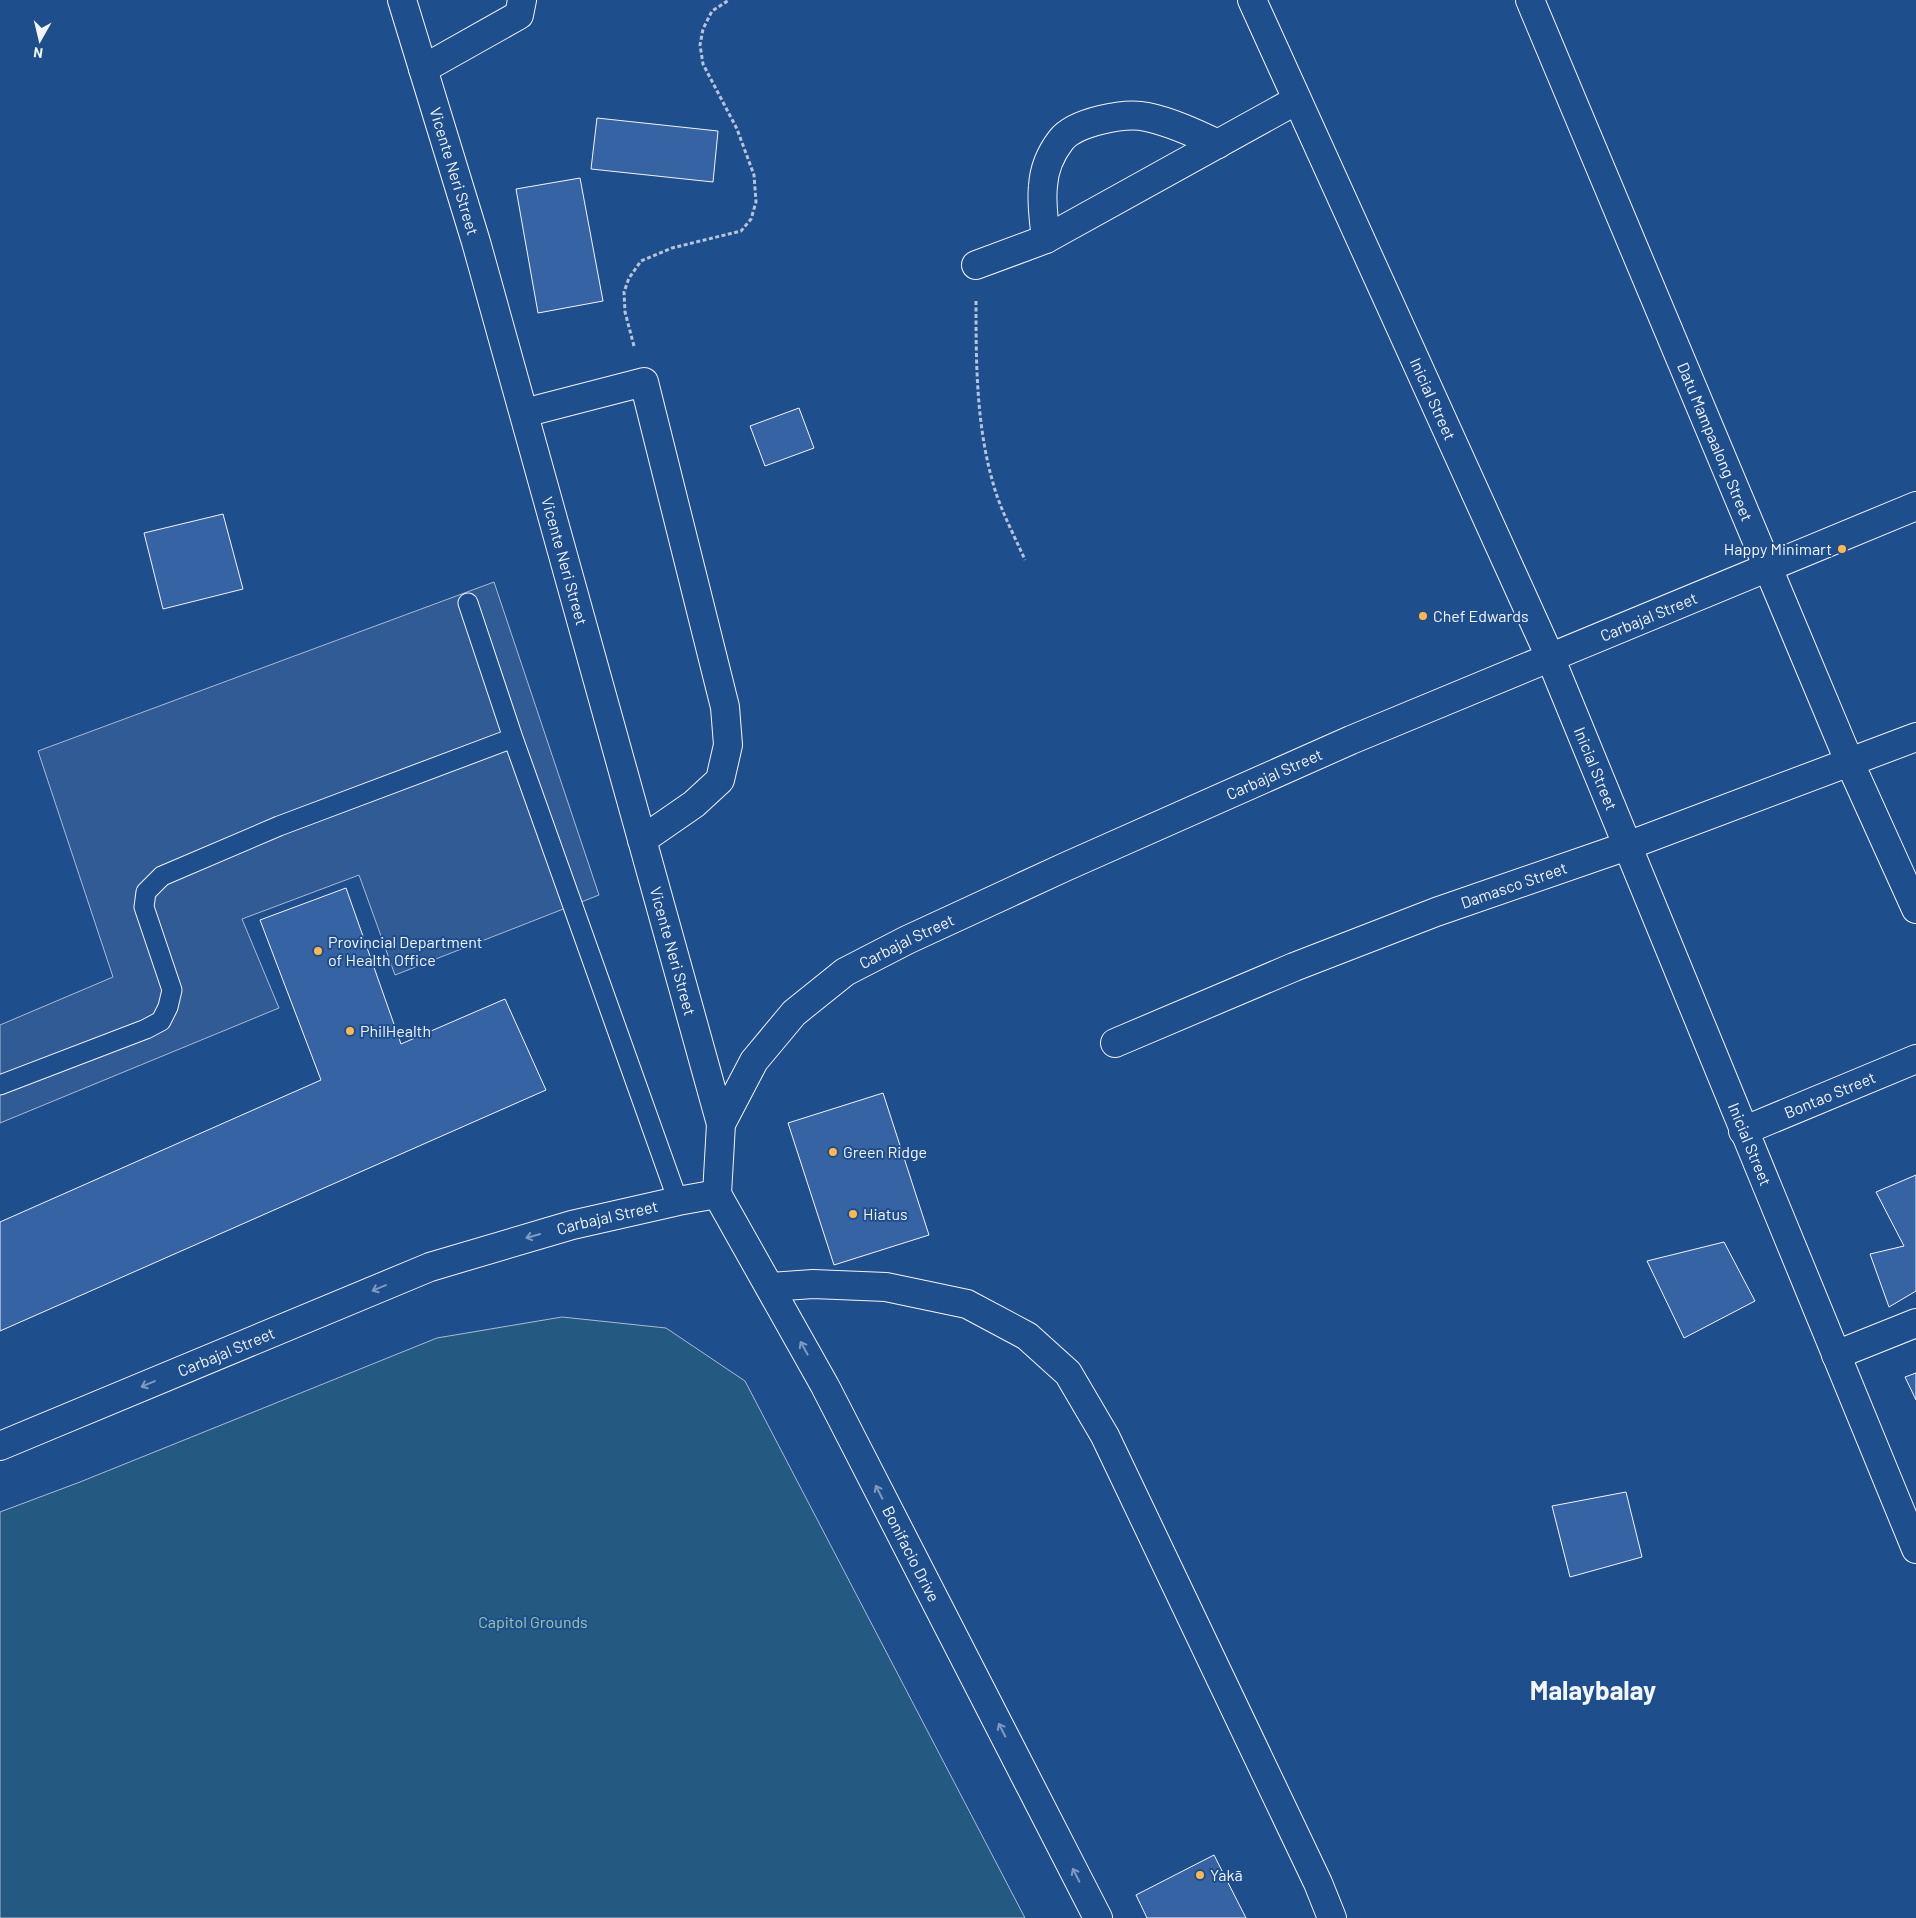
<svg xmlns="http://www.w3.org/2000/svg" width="1916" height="1918" font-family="Barlow,sans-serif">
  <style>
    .green { fill: #245a82; stroke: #a8bbd7 }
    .parking { fill: #305b95; stroke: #a8bbd7 }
    .building { fill: #3563a3; stroke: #f2f6ff }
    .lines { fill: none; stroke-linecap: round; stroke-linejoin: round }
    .lane-casing { stroke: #f2f6ff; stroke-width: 21 }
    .street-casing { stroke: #f2f6ff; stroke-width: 30 }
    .secondary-casing { stroke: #f2f6ff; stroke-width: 30 }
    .path { stroke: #b3c4dc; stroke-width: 3; stroke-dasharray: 4 2.5; stroke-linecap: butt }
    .lane { stroke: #1f4e8c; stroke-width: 19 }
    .street { stroke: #1f4e8c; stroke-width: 28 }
    .secondary { stroke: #1f4e8c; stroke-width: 28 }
    .oneway { stroke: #7e9ac0 }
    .poi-dot { fill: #ffb74d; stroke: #1f4e8c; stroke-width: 2 }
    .labels { text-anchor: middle; stroke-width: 4; stroke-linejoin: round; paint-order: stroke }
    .street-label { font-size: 16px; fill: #f2f6ff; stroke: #1f4e8c }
    .poi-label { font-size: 16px; fill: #f2f6ff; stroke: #1f4e8c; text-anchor: start }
    .park-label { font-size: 16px; fill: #97c8a6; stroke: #1f4e8c }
    .town-label { font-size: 26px; font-weight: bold; fill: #f2f6ff; stroke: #1f4e8c }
  </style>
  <rect width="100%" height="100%" fill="#1f4e8c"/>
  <path class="green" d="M 562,1317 L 666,1328 L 745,1381 L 1025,1918 L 0,1918 L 0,1512 L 80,1482 L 437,1338 Z"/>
  <path class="parking" d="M 494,582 L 599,895 L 395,975 L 359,875 L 242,919 L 279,1008 L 0,1123 L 0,1025 L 113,977 L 38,751 Z"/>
  <path class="building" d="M 597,118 L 718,131 L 713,182 L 591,169 Z
    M 580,178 L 603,301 L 538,313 L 516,189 Z
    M 799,408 L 814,448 L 765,466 L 750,426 Z
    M 223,514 L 243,589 L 163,609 L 144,533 Z
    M 346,888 L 401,1044 L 505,999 L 546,1090 L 0,1331 L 0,1222 L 321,1080 L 260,920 Z
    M 883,1093 L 929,1235 L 834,1265 L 788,1123 Z
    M 1916,1175 L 1916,1291 L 1889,1307 L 1870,1254 L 1904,1246 L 1876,1192 Z
    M 1724,1242 L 1755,1301 L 1684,1338 L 1647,1261 Z
    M 1916,1373 L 1916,1400 L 1905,1377 Z
    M 1626,1492 L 1642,1557 L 1570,1577 L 1552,1506 Z
    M 1214,1855 L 1246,1918 L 1147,1918 L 1136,1895 Z"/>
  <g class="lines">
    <g class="lane-casing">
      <path id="lane" d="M 468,603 L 513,738 L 678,1201
        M 0,1085 L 146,1029 L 161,1021 L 168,1007 L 172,990 L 144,907 L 146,892 L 162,876 L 279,826 L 513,738"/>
    </g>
    <g class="street-casing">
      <g id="street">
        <path id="s1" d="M 402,0 L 476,242 L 721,1124"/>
        <path id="s2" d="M 1252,0 L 1550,657 L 1916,1549"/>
        <path id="s3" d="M 1530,0 L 1849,761 L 1916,909"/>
        <path d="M 423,69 L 519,15 L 522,0"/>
        <path d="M 1046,239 C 1044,221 1041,203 1043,186 C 1044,169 1051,153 1061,140 C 1075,122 1125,112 1147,117 C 1171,122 1195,133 1218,144"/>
        <path d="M 976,265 L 1046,239 L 1297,100"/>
        <path d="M 524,413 L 644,382 L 725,707 L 728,745 L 720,780 L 694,804 L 642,840"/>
        <path id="s4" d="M 1115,1043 L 1294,967 L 1436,912 L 1627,846 L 1916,737"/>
        <path id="s5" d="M 1743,1131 L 1916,1059"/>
        <path d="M 770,1287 L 813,1284 L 886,1287 L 967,1304 L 1027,1336 L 1068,1373 L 1105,1436 L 1318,1883 L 1332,1918"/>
        <path d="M 1836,1355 L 1916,1323"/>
      </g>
    </g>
    <g class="secondary-casing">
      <g id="secondary">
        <path id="s6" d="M 717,1194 L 721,1124 L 754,1061 L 794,1013 L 845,972 L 907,940 L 1065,867 L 1351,740 L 1916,506"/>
        <path id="s7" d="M 717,1194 L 825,1386 L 1098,1918"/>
        <path id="s8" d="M 0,1446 L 430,1267 L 572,1225 L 678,1201 L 717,1194"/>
      </g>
    </g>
    <path class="path" d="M 976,301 C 976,361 976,424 993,483 C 1000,509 1014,535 1025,560
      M 634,346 L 625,312 L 624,292 L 629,278 L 641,261 L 672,248 L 741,231 L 751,219 L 756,202 L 754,175 L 737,129 L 703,64 L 700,45 L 703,29 L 712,11 L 729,0"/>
    <use href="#lane" class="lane"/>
    <use href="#street" class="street"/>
    <use href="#secondary" class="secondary"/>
  </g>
  <defs><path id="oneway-shaft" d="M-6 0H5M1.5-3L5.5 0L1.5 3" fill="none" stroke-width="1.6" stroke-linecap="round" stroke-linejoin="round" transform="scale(1.25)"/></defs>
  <g class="oneway">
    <use href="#oneway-shaft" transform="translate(533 1236) rotate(164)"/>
    <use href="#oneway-shaft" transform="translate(379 1288) rotate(157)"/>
    <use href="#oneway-shaft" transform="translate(804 1348) rotate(-119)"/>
    <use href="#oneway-shaft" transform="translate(148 1384) rotate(157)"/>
    <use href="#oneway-shaft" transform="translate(879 1492) rotate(-117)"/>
    <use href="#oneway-shaft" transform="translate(1002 1730) rotate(-117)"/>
    <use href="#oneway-shaft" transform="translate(1076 1875) rotate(-117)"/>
  </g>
  <g class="poi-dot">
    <circle cx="1842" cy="549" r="5"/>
    <circle cx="1423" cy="616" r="5"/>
    <circle cx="318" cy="951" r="5"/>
    <circle cx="350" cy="1031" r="5"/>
    <circle cx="833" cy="1152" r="5"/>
    <circle cx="853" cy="1214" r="5"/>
    <circle cx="1200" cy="1875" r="5"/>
  </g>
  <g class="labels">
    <g class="street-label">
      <text dy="6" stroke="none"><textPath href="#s1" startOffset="179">Vicente Neri Street</textPath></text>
      <text dy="6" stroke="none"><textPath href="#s2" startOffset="438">Inicial Street</textPath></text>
      <text dy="6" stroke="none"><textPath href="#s3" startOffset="479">Datu Mampaalong Street</textPath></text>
      <text dy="6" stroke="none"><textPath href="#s1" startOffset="584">Vicente Neri Street</textPath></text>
      <text dy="6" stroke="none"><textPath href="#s6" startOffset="1148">Carbajal Street</textPath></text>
      <text dy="6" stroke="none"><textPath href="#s2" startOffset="842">Inicial Street</textPath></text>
      <text dy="6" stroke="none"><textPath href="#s6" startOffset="742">Carbajal Street</textPath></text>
      <text dy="6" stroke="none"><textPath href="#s4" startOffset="429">Damasco Street</textPath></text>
      <text dy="6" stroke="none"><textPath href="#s6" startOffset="338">Carbajal Street</textPath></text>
      <text dy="6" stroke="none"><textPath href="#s1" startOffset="989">Vicente Neri Street</textPath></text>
      <text dy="6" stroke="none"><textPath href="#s5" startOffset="94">Bontao Street</textPath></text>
      <text dy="6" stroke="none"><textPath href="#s2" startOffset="1248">Inicial Street</textPath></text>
      <text dy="6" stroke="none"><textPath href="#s8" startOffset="650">Carbajal Street</textPath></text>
      <text dy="6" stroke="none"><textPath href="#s8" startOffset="245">Carbajal Street</textPath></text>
      <text dy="6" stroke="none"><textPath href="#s7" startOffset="409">Bonifacio Drive</textPath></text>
    </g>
    <g class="poi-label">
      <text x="1832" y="555" text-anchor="end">Happy Minimart</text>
      <text x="1433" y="622">Chef Edwards</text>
      <text x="328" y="948">Provincial Department<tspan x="328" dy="18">of Health Office</tspan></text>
      <text x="360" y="1037">PhilHealth</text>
      <text x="843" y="1158">Green Ridge</text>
      <text x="863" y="1220">Hiatus</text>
      <text x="1210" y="1881">Yakā</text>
    </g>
    <g class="park-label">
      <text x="533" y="1628">Capitol Grounds</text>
    </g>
    <g class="town-label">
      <text x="1593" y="1700">Malaybalay</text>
    </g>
  </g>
  <g transform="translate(40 40) rotate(188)" stroke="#1f4e8c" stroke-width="4" paint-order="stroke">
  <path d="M0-4L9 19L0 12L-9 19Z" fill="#f2f6ff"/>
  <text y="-8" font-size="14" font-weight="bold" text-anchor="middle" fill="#f2f6ff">N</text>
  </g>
</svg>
